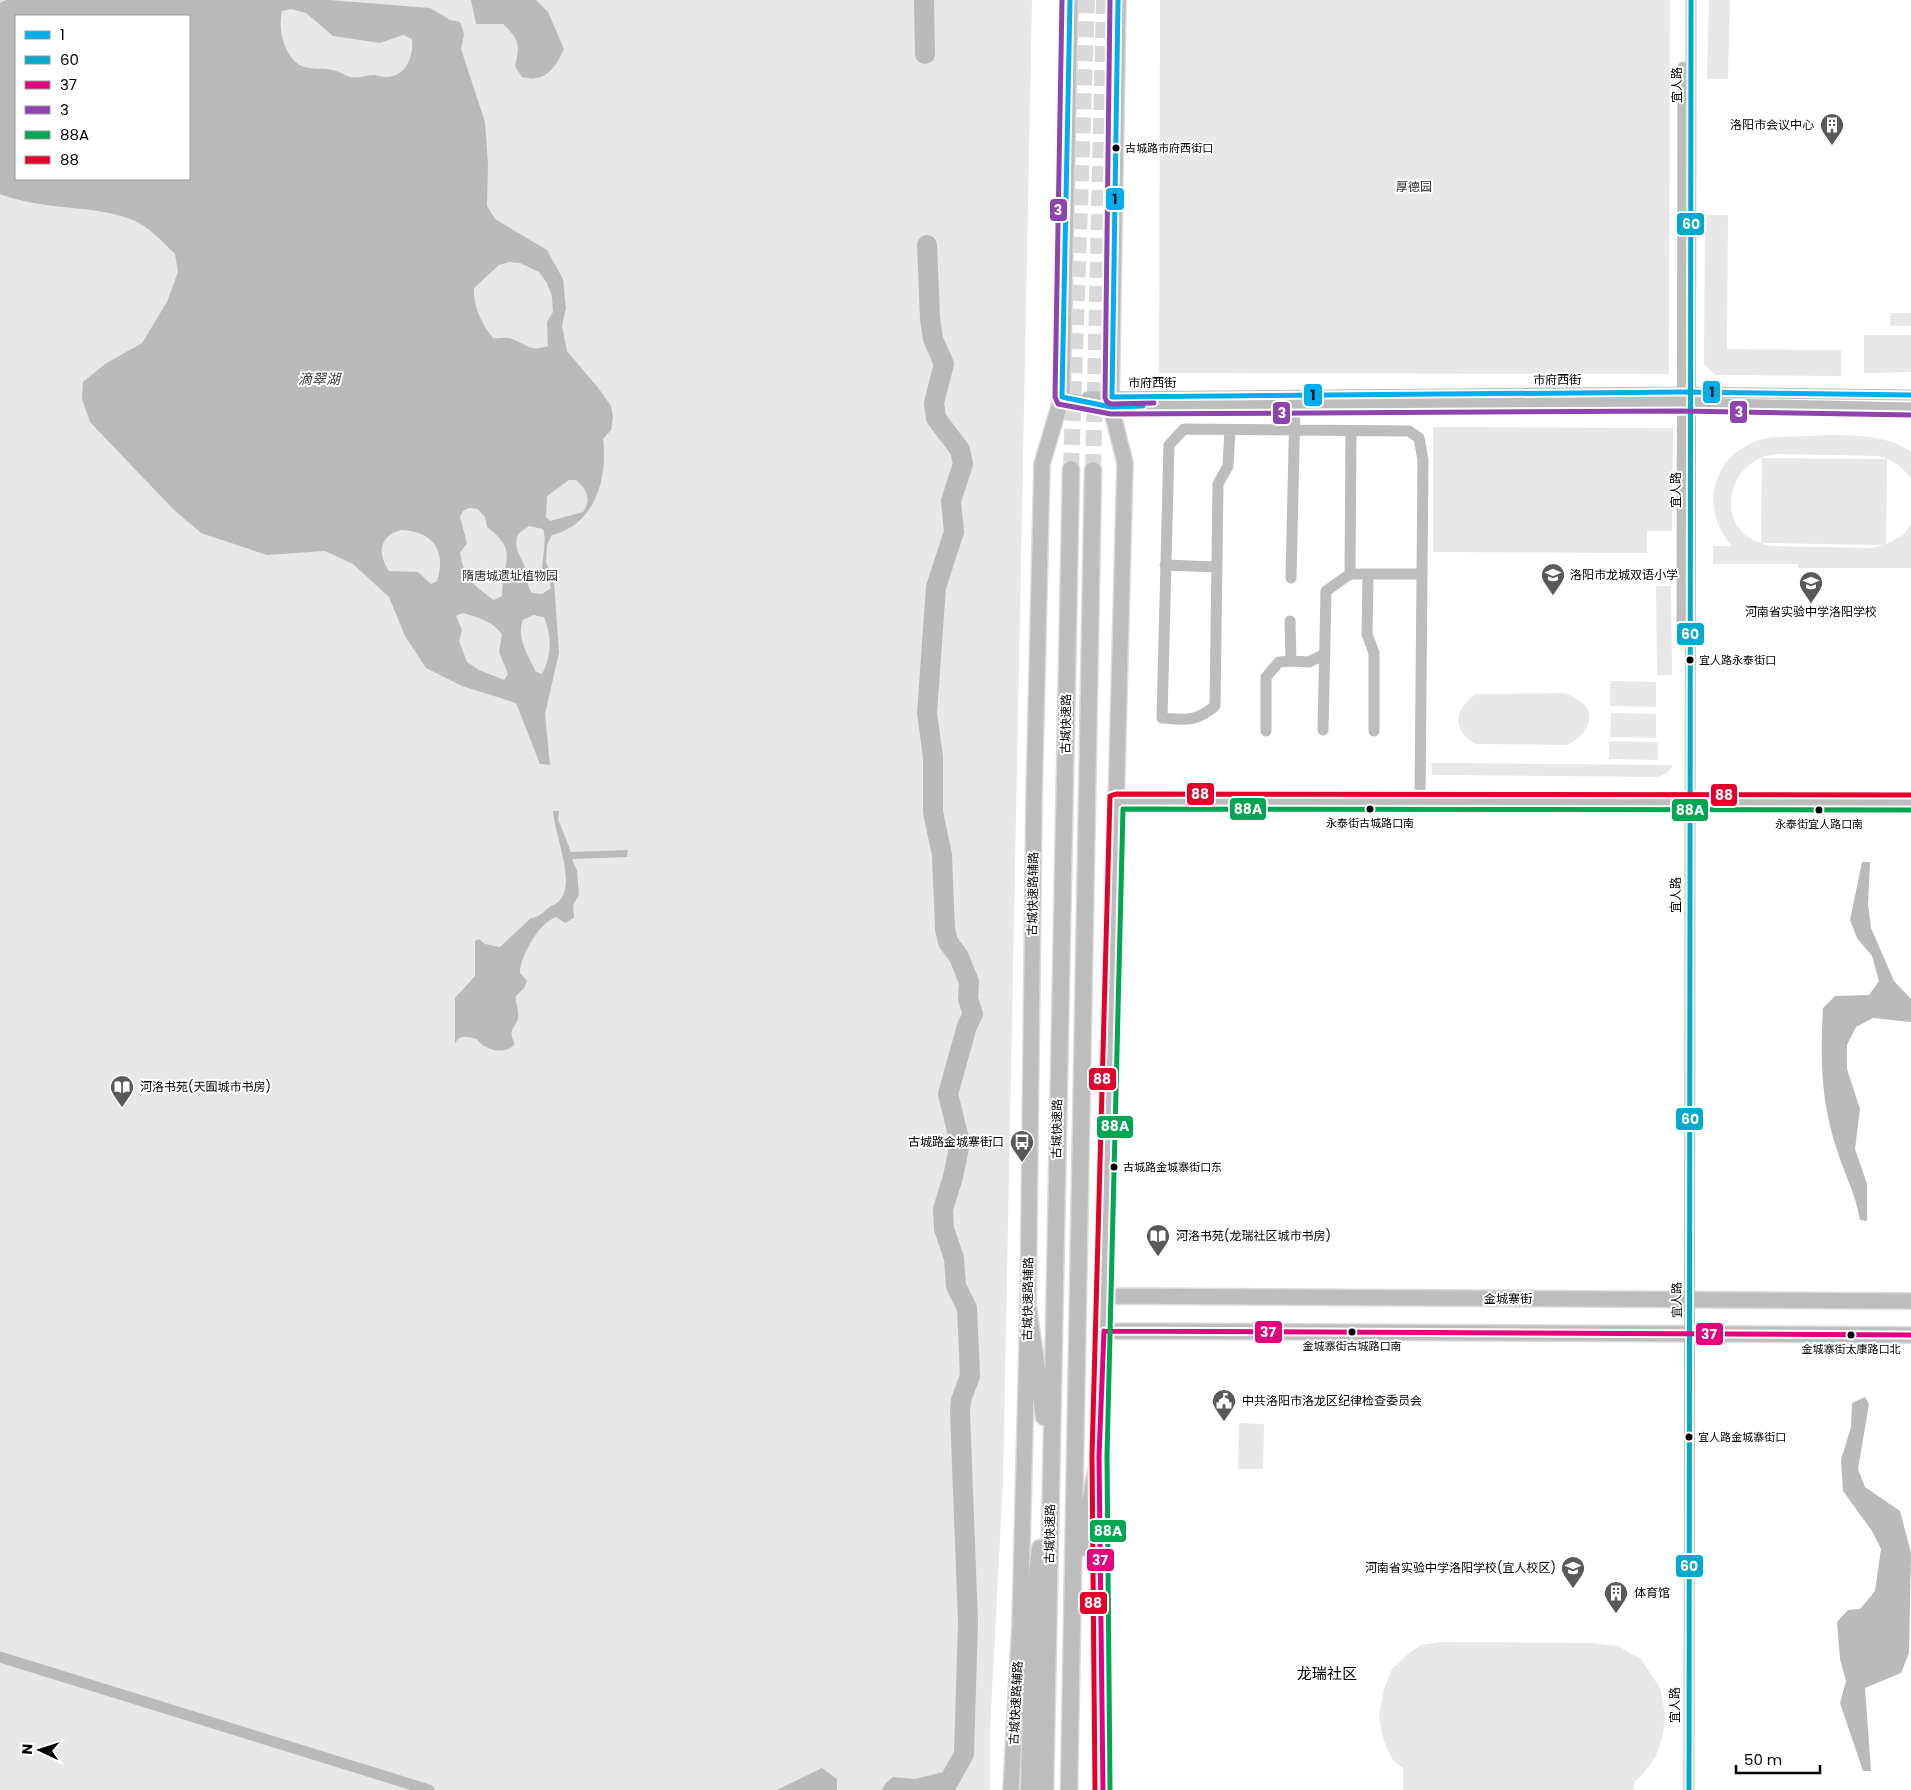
<svg xmlns="http://www.w3.org/2000/svg" width="1911" height="1790" font-family="Poppins,'Noto Sans SC',sans-serif">
  <style>
    .green { fill: #e8e8e8; fill-rule: evenodd }
    .water { fill: #bababa; fill-rule: evenodd }
    .lines { fill: none; stroke-linecap: round; stroke-linejoin: round }
    .canal { stroke: #bababa; stroke-width: 11 }
    .river { stroke: #bababa; stroke-width: 20 }
    .highway-tunnel { stroke: #d9d9d9; stroke-width: 16; stroke-dasharray: 16 8; stroke-linecap: butt }
    .major-casing { stroke: #dbdbdb; stroke-width: 18 }
    .highway-casing { stroke: #dbdbdb; stroke-width: 19 }
    .minor { stroke: #bdbdbd; stroke-width: 11 }
    .major { stroke: #bdbdbd; stroke-width: 15 }
    .highway { stroke: #bdbdbd; stroke-width: 16 }
    .bus-1-casing { stroke: #fff; stroke-width: 9 }
    .bus-2-casing { stroke: #fff; stroke-width: 9 }
    .bus-3-casing { stroke: #fff; stroke-width: 9 }
    .bus-4-casing { stroke: #fff; stroke-width: 9 }
    .bus-5-casing { stroke: #fff; stroke-width: 9 }
    .bus-6-casing { stroke: #fff; stroke-width: 9 }
    .bus-1 { stroke: #00aeef; stroke-width: 5 }
    .bus-2 { stroke: #00a9ce; stroke-width: 5 }
    .bus-3 { stroke: #e5007d; stroke-width: 5 }
    .bus-4 { stroke: #8e44ad; stroke-width: 5 }
    .bus-5 { stroke: #00a651; stroke-width: 5 }
    .bus-6 { stroke: #e4002b; stroke-width: 5 }
    .bus-dot { fill: #000; stroke: #fff; stroke-width: 2 }
    .labels { text-anchor: middle; stroke-width: 4; stroke-linejoin: round; paint-order: stroke }
    .bus-label { font-size: 11px; fill: #000; stroke: #fff; text-anchor: start }
    .street-label { font-size: 12px; fill: #000; stroke: #fff }
    .poi-label { font-size: 12px; fill: #000; stroke: #fff; text-anchor: start }
    .park-label { font-size: 12px; fill: #2c2c2c; stroke: #fff }
    .water-label { font-size: 14px; font-style: italic; fill: #3d3d3d; stroke: #fff }
    .quarter-label { font-size: 15px; fill: #000; stroke: #fff }
    .line-badge { stroke: #fff; stroke-width: 2 }
    .badge-label { font-size: 14px; text-anchor: middle; font-weight: bold; fill: #fff }
    .pale-badge-label { font-size: 14px; text-anchor: middle; font-weight: bold; fill: #111 }
  </style>
  <rect width="100%" height="100%" fill="#fff"/>
  <path class="green" d="M 0,0 L 1032,0 L 1003,1482 L 990,1730 L 990,1790 L 0,1790 ZM 16,16 L 189,16 L 189,179 L 16,179 Z
    M 1160,0 L 1670,0 L 1669,374 L 1159,373 Z
    M 1709,0 L 1730,0 L 1728,79 L 1707,79 Z
    M 1705,215 L 1728,215 L 1727,349 L 1841,350 L 1841,376 L 1715,375 L 1704,364 Z
    M 1890,313 L 1911,313 L 1911,326 L 1890,326 Z
    M 1864,335 L 1911,335 L 1911,372 L 1864,373 Z
    M 1433,427 L 1673,428 L 1672,531 L 1647,531 L 1647,553 L 1433,552 Z
    M 1777,437 C 1817,437 1879,428 1911,452 L 1911,479 C 1903,467 1893,460 1879,456 L 1777,454 C 1727,458 1712,528 1761,543 L 1762,458 L 1887,459 L 1886,544 L 1902,536 L 1911,524 L 1911,568 L 1798,568 L 1798,564 L 1713,564 L 1713,546 L 1732,546 C 1693,502 1719,441 1777,437 ZM 1762,544 L 1763,543 L 1884,545 L 1873,548 L 1771,546 Z
    M 1656,586 L 1671,586 L 1672,675 L 1657,675 Z
    M 1610,681 L 1656,682 L 1656,707 L 1610,706 Z
    M 1565,693 C 1571,696 1578,699 1583,703 C 1599,719 1582,738 1567,745 L 1476,744 C 1451,731 1454,709 1476,694 Z
    M 1611,713 L 1656,714 L 1656,738 L 1610,737 Z
    M 1609,741 L 1658,742 L 1658,760 L 1609,759 Z
    M 1431,763 L 1673,765 L 1667,773 L 1658,777 L 1432,775 Z
    M 1239,1423 L 1264,1424 L 1263,1469 L 1238,1469 Z
    M 1441,1642 L 1592,1643 L 1618,1646 L 1641,1659 L 1660,1688 L 1665,1713 L 1663,1734 L 1656,1756 L 1643,1774 L 1635,1781 L 1633,1790 L 1403,1790 L 1403,1768 L 1392,1759 L 1383,1739 L 1379,1715 L 1384,1689 L 1392,1669 L 1408,1654 L 1421,1645 Z"/>
  <path class="water" d="M 6,0 L 329,0 L 430,8 L 450,20 L 460,22 L 464,34 L 461,49 L 485,122 L 488,164 L 487,206 L 495,219 L 547,250 L 563,279 L 566,308 L 562,326 L 567,351 L 599,389 L 611,406 L 613,417 L 611,430 L 603,439 C 608,478 595,525 552,535 L 547,545 L 546,562 L 554,582 L 559,653 L 545,714 L 550,765 L 540,764 L 516,703 L 462,686 L 426,668 L 405,636 L 389,597 L 353,564 L 325,551 L 267,555 L 201,533 L 173,509 L 90,422 L 82,399 L 83,382 L 105,364 L 142,343 L 167,302 L 178,272 L 175,254 C 164,243 148,226 133,220 C 91,204 44,211 0,194 L 0,3 ZM 291,9 L 306,13 L 333,36 L 380,43 L 403,35 L 412,39 C 414,54 407,76 388,77 C 383,78 378,75 373,75 C 366,75 357,79 350,77 C 344,75 339,71 332,70 C 322,67 308,71 298,64 C 283,53 278,28 282,11 ZM 16,16 L 189,16 L 189,179 L 16,179 ZM 509,262 L 520,263 L 539,272 L 547,283 L 552,296 L 553,312 L 547,322 L 548,346 C 527,353 527,343 509,338 C 504,337 499,339 493,338 C 482,324 473,307 474,288 L 499,265 ZM 569,480 L 576,480 C 587,490 592,499 583,512 L 550,521 L 546,517 L 547,496 ZM 469,508 L 478,509 L 485,517 L 487,527 C 520,552 502,561 502,596 L 494,600 C 474,586 464,578 460,553 L 467,543 L 460,517 L 463,511 ZM 529,526 L 543,529 C 547,539 542,560 542,572 L 549,581 L 551,588 L 542,594 L 532,593 C 527,586 528,582 527,574 C 524,559 512,551 518,534 ZM 401,530 C 432,531 447,550 437,581 L 431,584 L 418,572 L 389,571 C 377,553 379,536 401,530 ZM 462,613 C 478,617 492,621 502,634 L 499,652 L 508,674 L 504,680 L 479,670 L 467,662 L 459,641 L 462,630 L 456,616 ZM 533,615 L 544,617 C 552,636 552,656 542,674 L 536,672 C 528,655 516,638 523,620 Z
    M 471,0 L 536,0 L 548,12 L 564,49 C 555,69 545,83 522,77 L 515,66 C 520,44 520,40 503,24 L 476,24 Z
    M 553,811 L 559,811 L 558,819 L 571,852 L 628,850 L 627,857 L 572,859 L 577,871 L 579,895 L 573,905 L 574,918 L 565,923 L 556,917 C 539,923 520,956 520,973 L 527,981 L 524,988 L 516,996 C 515,1002 518,1007 518,1013 C 520,1028 505,1026 515,1044 C 505,1056 484,1050 477,1039 C 467,1037 461,1034 455,1043 L 455,998 L 475,976 L 475,941 L 479,939 L 485,944 L 500,947 L 531,918 C 540,917 544,911 551,906 C 553,905 556,904 558,902 C 578,886 554,834 553,811 Z
    M 1862,862 L 1870,862 L 1868,904 L 1871,928 L 1894,981 L 1911,999 L 1911,1022 L 1873,1018 L 1856,1027 L 1847,1045 L 1847,1069 L 1860,1109 L 1855,1149 L 1867,1184 L 1867,1221 L 1860,1220 C 1855,1191 1845,1176 1837,1150 C 1821,1103 1820,1058 1823,1008 L 1835,996 L 1869,995 L 1879,981 L 1872,956 L 1857,938 L 1850,920 Z
    M 1865,1397 L 1869,1404 L 1858,1469 L 1865,1487 L 1900,1511 L 1911,1553 L 1909,1653 L 1901,1673 L 1865,1688 L 1871,1771 L 1863,1771 L 1840,1703 L 1846,1681 L 1840,1659 L 1837,1622 L 1848,1610 L 1860,1609 L 1875,1591 L 1881,1549 L 1872,1531 L 1843,1491 L 1841,1460 L 1851,1427 L 1852,1403 Z
    M 822,1768 L 837,1779 L 837,1790 L 777,1790 Z
    M 893,1777 L 915,1779 L 955,1779 L 956,1790 L 882,1790 L 885,1784 Z"/>
  <g class="lines">
    <path class="canal" d="M 0,1657 L 429,1790"/>
    <path class="river" d="M 924,0 L 925,54
      M 912,1790 L 949,1781 L 964,1754 L 968,1622 L 960,1413 L 961,1400 L 970,1376 L 967,1308 L 956,1286 L 954,1258 L 944,1229 L 943,1209 L 953,1177 L 960,1143 L 948,1094 L 967,1026 L 973,1014 L 968,999 L 969,982 L 959,957 L 948,942 L 945,929 L 942,855 L 933,812 L 933,757 L 927,713 L 936,587 L 954,532 L 951,501 L 963,464 L 960,450 L 936,418 L 934,403 L 944,364 L 933,339 L 930,318 L 927,245"/>
    <path class="highway-tunnel" d="M 1071,469 L 1087,0
      M 1093,470 L 1104,0"/>
    <g class="major-casing">
      <path id="major" d="M 1116,801 L 1911,803
        M 1105,1296 L 1911,1301
        M 1104,1331 L 1911,1335
        M 1011,1790 L 1020,1624 L 1028,1308 L 1034,800 L 1042,464 L 1062,397 L 1070,0
        M 1103,1790 L 1099,1456 L 1125,463 L 1111,407 L 1118,0"/>
    </g>
    <g class="highway-casing">
      <path id="highway" d="M 1028,1308 L 1044,1417
        M 1081,1548 L 1099,1456
        M 1029,1790 L 1034,1599 L 1040,1548
        M 1045,1790 L 1071,469
        M 1069,1790 L 1093,470"/>
    </g>
    <path class="minor" d="M 1062,397 L 1111,407 L 1681,403 L 1911,408
      M 1087,397 L 1681,392 L 1911,395
      M 1230,430 L 1228,466 L 1218,484 L 1215,706 C 1196,722 1186,720 1162,718 L 1169,445 L 1184,429 L 1409,431 L 1419,438 L 1423,460 L 1420,800
      M 1165,565 L 1217,567
      M 1350,574 L 1422,574
      M 1368,575 L 1367,634 L 1374,653 L 1374,731
      M 1291,578 L 1295,405
      M 1682,631 L 1683,67
      M 1291,661 L 1309,662 L 1325,654
      M 1323,730 L 1326,591 L 1350,574 L 1351,431
      M 1266,731 L 1266,677 L 1279,662 L 1291,661 L 1290,621
      M 1689,1790 L 1691,0"/>
    <use href="#major" class="major"/>
    <use href="#highway" class="highway"/>
    <g class="bus-1-casing">
      <path id="bus-1" d="M 1118,0 L 1112,397 L 1681,392 L 1911,395
        M 1062,397 L 1111,407 L 1143,406
        M 1062,397 L 1070,0"/>
    </g>
    <g class="bus-2-casing">
      <path id="bus-2" d="M 1689,1790 L 1691,0"/>
    </g>
    <g class="bus-3-casing">
      <path id="bus-3" d="M 1104,1331 L 1911,1335
        M 1103,1790 L 1099,1456 L 1104,1331"/>
    </g>
    <g class="bus-4-casing">
      <path id="bus-4" d="M 1062,0 L 1055,397 L 1058,404 L 1111,414 L 1681,411 L 1911,415
        M 1110,0 L 1105,398 L 1107,402 L 1111,404 L 1154,403"/>
    </g>
    <g class="bus-5-casing">
      <path id="bus-5" d="M 1110,1790 L 1107,1456 L 1123,809 L 1911,810"/>
    </g>
    <g class="bus-6-casing">
      <path id="bus-6" d="M 1095,1790 L 1092,1456 L 1110,796 L 1116,794 L 1911,795"/>
    </g>
    <use href="#bus-1" class="bus-1"/>
    <use href="#bus-2" class="bus-2"/>
    <use href="#bus-3" class="bus-3"/>
    <use href="#bus-4" class="bus-4"/>
    <use href="#bus-5" class="bus-5"/>
    <use href="#bus-6" class="bus-6"/>
  </g>
  <defs>
    <g id="building-pin" transform="scale(1.25)"><path d="M0 17L-7.5 6A9.5 9.5 0 1 1 7.5 6Z" fill="#595959" stroke="#fff"/><path d="M-4-6H4V6H1V3H-1V6H-4ZM-2.5-4.3h1.7v1.8h-1.7ZM.8-4.3h1.7v1.8H.8ZM-2.5-1h1.7V.8h-1.7ZM.8-1h1.7V.8H.8Z" fill="#fff"/></g>
    <g id="school-pin" transform="scale(1.25)"><path d="M0 17L-7.5 6A9.5 9.5 0 1 1 7.5 6Z" fill="#595959" stroke="#fff"/><path d="M0-5L7-2L0 1L-7-2ZM-4 1L0 2.5L4 1V4Q0 6-4 4Z" fill="#fff"/></g>
    <g id="library-pin" transform="scale(1.25)"><path d="M0 17L-7.5 6A9.5 9.5 0 1 1 7.5 6Z" fill="#595959" stroke="#fff"/><path d="M-6-4Q-3-5.5-.7-3.5V5Q-3 3-6 4ZM6-4Q3-5.5 .7-3.5V5Q3 3 6 4Z" fill="#fff"/></g>
    <g id="bus-pin" transform="scale(1.25)"><path d="M0 17L-7.5 6A9.5 9.5 0 1 1 7.5 6Z" fill="#595959" stroke="#fff"/><path d="M-5-6H5V4H4V6H2V4H-2V6H-4V4H-5ZM-3.5-4V0h7V-4ZM-3.5 1.2v1.5H-2V1.2ZM2 1.2v1.5H3.5V1.2Z" fill="#fff"/></g>
    <g id="civic-pin" transform="scale(1.25)"><path d="M0 17L-7.5 6A9.5 9.5 0 1 1 7.5 6Z" fill="#595959" stroke="#fff"/><path d="M-.6-6.5H3V-4.5H.6V-3L4-1V1h2V6H-6V1h2V-1L-.6-3ZM-1.2 2.5V6h2.4V2.5Z" fill="#fff"/></g>
  </defs>
  <g fill-rule="evenodd">
    <use href="#building-pin" x="1832" y="125"/>
    <use href="#school-pin" x="1553" y="575"/>
    <use href="#school-pin" x="1811" y="583"/>
    <use href="#library-pin" x="122" y="1087"/>
    <use href="#bus-pin" x="1022" y="1142"/>
    <use href="#library-pin" x="1158" y="1236"/>
    <use href="#civic-pin" x="1224" y="1401"/>
    <use href="#school-pin" x="1573" y="1568"/>
    <use href="#building-pin" x="1616" y="1593"/>
  </g>
  <g class="bus-dot">
    <circle cx="1116" cy="148" r="4.5"/>
    <circle cx="1690" cy="660" r="4.5"/>
    <circle cx="1370" cy="809" r="4.5"/>
    <circle cx="1819" cy="810" r="4.5"/>
    <circle cx="1114" cy="1167" r="4.5"/>
    <circle cx="1352" cy="1332" r="4.5"/>
    <circle cx="1851" cy="1335" r="4.5"/>
    <circle cx="1689" cy="1437" r="4.5"/>
  </g>
  <g class="labels">
    <g class="bus-label">
      <text x="1125" y="152">古城路市府西街口</text>
      <text x="1699" y="664">宜人路永泰街口</text>
      <text x="1370" y="827" text-anchor="middle">永泰街古城路口南</text>
      <text x="1819" y="828" text-anchor="middle">永泰街宜人路口南</text>
      <text x="1123" y="1171">古城路金城寨街口东</text>
      <text x="1352" y="1350" text-anchor="middle">金城寨街古城路口南</text>
      <text x="1851" y="1353" text-anchor="middle">金城寨街太康路口北</text>
      <text x="1698" y="1441">宜人路金城寨街口</text>
    </g>
    <g class="street-label">
      <text transform="translate(1677 85) rotate(-90)" y="4">宜人路</text>
      <text x="1557" y="384">市府西街</text>
      <text x="1152" y="387">市府西街</text>
      <text transform="translate(1676 490) rotate(-90)" y="4">宜人路</text>
      <text transform="translate(1066 724) rotate(-89)" y="4">古城快速路</text>
      <text transform="translate(1033 894) rotate(-89)" y="4">古城快速路辅路</text>
      <text transform="translate(1676 895) rotate(-90)" y="4">宜人路</text>
      <text transform="translate(1057 1129) rotate(-89)" y="4">古城快速路</text>
      <text transform="translate(1028 1299) rotate(-89)" y="4">古城快速路辅路</text>
      <text x="1508" y="1303">金城寨街</text>
      <text transform="translate(1677 1300) rotate(-91)" y="4">宜人路</text>
      <text transform="translate(1050 1534) rotate(-89)" y="4">古城快速路</text>
      <text transform="translate(1016 1703) rotate(-87)" y="4">古城快速路辅路</text>
      <text transform="translate(1675 1705) rotate(-90)" y="4">宜人路</text>
    </g>
    <g class="poi-label">
      <text x="1814" y="129" text-anchor="end">洛阳市会议中心</text>
      <text x="1570" y="579">洛阳市龙城双语小学</text>
      <text x="1811" y="616" text-anchor="middle">河南省实验中学洛阳学校</text>
      <text x="140" y="1091">河洛书苑(天囿城市书房)</text>
      <text x="1004" y="1146" text-anchor="end">古城路金城寨街口</text>
      <text x="1176" y="1240">河洛书苑(龙瑞社区城市书房)</text>
      <text x="1242" y="1405">中共洛阳市洛龙区纪律检查委员会</text>
      <text x="1556" y="1572" text-anchor="end">河南省实验中学洛阳学校(宜人校区)</text>
      <text x="1634" y="1597">体育馆</text>
    </g>
    <g class="park-label">
      <text x="1414" y="191">厚德园</text>
      <text x="510" y="580">隋唐城遗址植物园</text>
    </g>
    <g class="water-label">
      <text x="319" y="384">滴翠湖</text>
    </g>
    <g class="quarter-label">
      <text x="1327" y="1679">龙瑞社区</text>
    </g>
  </g>
  <g class="line-badge">
    <rect x="1105" y="187" width="20" height="24" rx="5" fill="#00aeef"/>
    <rect x="1049" y="198" width="19" height="24" rx="5" fill="#8e44ad"/>
    <rect x="1676" y="212" width="29" height="24" rx="5" fill="#00a9ce"/>
    <rect x="1702" y="380" width="19" height="24" rx="5" fill="#00aeef"/>
    <rect x="1303" y="383" width="20" height="24" rx="5" fill="#00aeef"/>
    <rect x="1729" y="400" width="19" height="24" rx="5" fill="#8e44ad"/>
    <rect x="1272" y="401" width="19" height="24" rx="5" fill="#8e44ad"/>
    <rect x="1676" y="622" width="29" height="24" rx="5" fill="#00a9ce"/>
    <rect x="1186" y="782" width="29" height="24" rx="5" fill="#e4002b"/>
    <rect x="1710" y="783" width="28" height="24" rx="5" fill="#e4002b"/>
    <rect x="1229" y="797" width="38" height="24" rx="5" fill="#00a651"/>
    <rect x="1671" y="798" width="38" height="24" rx="5" fill="#00a651"/>
    <rect x="1088" y="1067" width="29" height="24" rx="5" fill="#e4002b"/>
    <rect x="1675" y="1107" width="29" height="24" rx="5" fill="#00a9ce"/>
    <rect x="1096" y="1115" width="38" height="24" rx="5" fill="#00a651"/>
    <rect x="1254" y="1320" width="29" height="24" rx="5" fill="#e5007d"/>
    <rect x="1695" y="1322" width="29" height="24" rx="5" fill="#e5007d"/>
    <rect x="1089" y="1519" width="38" height="24" rx="5" fill="#00a651"/>
    <rect x="1086" y="1548" width="29" height="24" rx="5" fill="#e5007d"/>
    <rect x="1675" y="1554" width="29" height="24" rx="5" fill="#00a9ce"/>
    <rect x="1079" y="1591" width="29" height="24" rx="5" fill="#e4002b"/>
  </g>
  <g class="badge-label">
    <text x="1058" y="215">3</text>
    <text x="1691" y="229">60</text>
    <text x="1739" y="417">3</text>
    <text x="1282" y="418">3</text>
    <text x="1690" y="639">60</text>
    <text x="1200" y="799">88</text>
    <text x="1724" y="800">88</text>
    <text x="1248" y="814">88A</text>
    <text x="1690" y="815">88A</text>
    <text x="1102" y="1084">88</text>
    <text x="1690" y="1124">60</text>
    <text x="1115" y="1131">88A</text>
    <text x="1268" y="1337">37</text>
    <text x="1709" y="1339">37</text>
    <text x="1108" y="1536">88A</text>
    <text x="1100" y="1565">37</text>
    <text x="1689" y="1571">60</text>
    <text x="1093" y="1608">88</text>
  </g>
  <g class="pale-badge-label">
    <text x="1115" y="204">1</text>
    <text x="1712" y="397">1</text>
    <text x="1313" y="400">1</text>
  </g>
  <rect x="15" y="15" width="175" height="165" fill="#ffffff" stroke="#999999"/>
  <rect x="25" y="31" width="25" height="8" fill="#00aeef" stroke="#999999"/>
  <text x="60" y="40" font-size="15" fill="#000000">1</text>
  <rect x="25" y="56" width="25" height="8" fill="#00a9ce" stroke="#999999"/>
  <text x="60" y="65" font-size="15" fill="#000000">60</text>
  <rect x="25" y="81" width="25" height="8" fill="#e5007d" stroke="#999999"/>
  <text x="60" y="90" font-size="15" fill="#000000">37</text>
  <rect x="25" y="106" width="25" height="8" fill="#8e44ad" stroke="#999999"/>
  <text x="60" y="115" font-size="15" fill="#000000">3</text>
  <rect x="25" y="131" width="25" height="8" fill="#00a651" stroke="#999999"/>
  <text x="60" y="140" font-size="15" fill="#000000">88A</text>
  <rect x="25" y="156" width="25" height="8" fill="#e4002b" stroke="#999999"/>
  <text x="60" y="165" font-size="15" fill="#000000">88</text>
  <g transform="translate(40 1750) rotate(274)" stroke="#ffffff" stroke-width="4" paint-order="stroke">
  <path d="M0-4L9 19L0 12L-9 19Z" fill="#000000"/>
  <text y="-8" font-size="14" font-weight="bold" text-anchor="middle" fill="#000000">N</text>
  </g>
  <path d="M1736 1765v8h84v-8" fill="none" stroke="#000000" stroke-width="2.5"/>
  <text x="1744" y="1765" font-size="15" fill="#000000" stroke="#ffffff" stroke-width="4" paint-order="stroke">50 m</text>
</svg>
